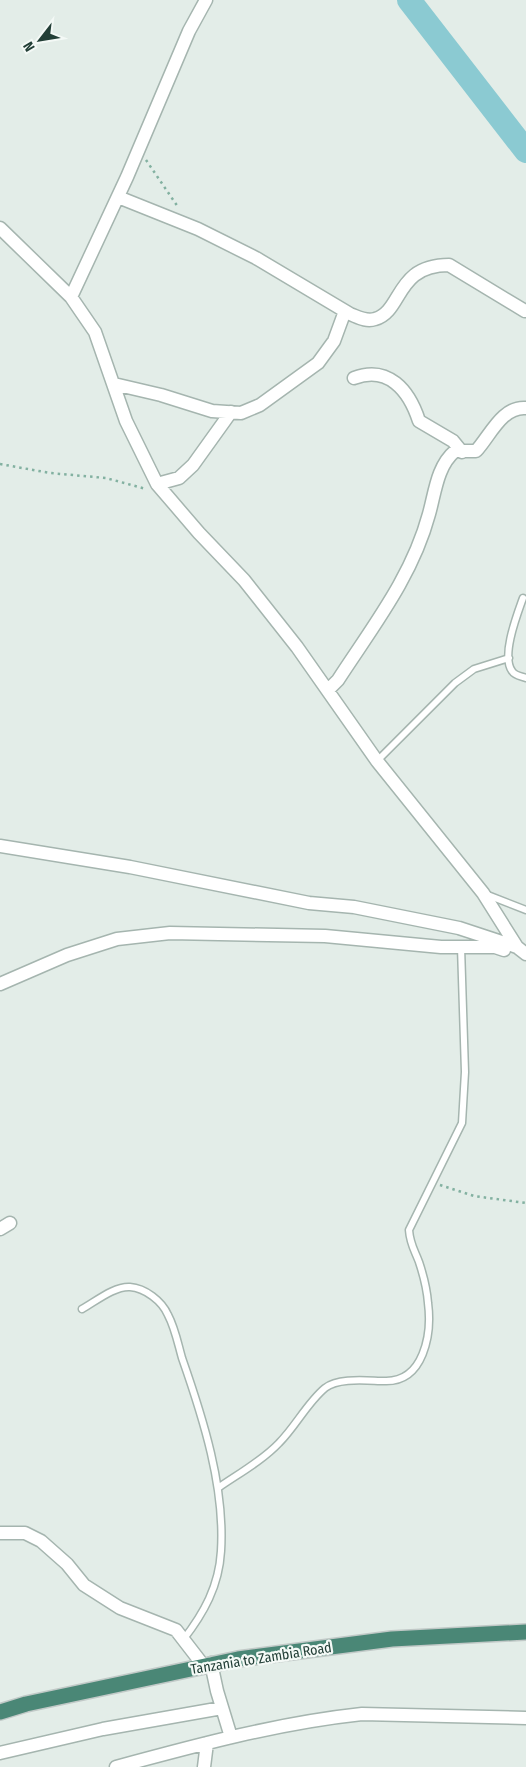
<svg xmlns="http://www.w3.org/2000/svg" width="526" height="1767" font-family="'Fira Sans Condensed',sans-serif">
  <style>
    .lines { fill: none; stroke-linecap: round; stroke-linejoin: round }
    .river { stroke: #8bcad2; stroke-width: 24 }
    .service-casing { stroke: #a5b5af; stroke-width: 9 }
    .minor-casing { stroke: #a5b5af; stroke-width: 15 }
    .trunk-casing { stroke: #c1c9c7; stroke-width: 18 }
    .path { stroke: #83b1a1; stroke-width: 2.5; stroke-dasharray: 2.5 4; stroke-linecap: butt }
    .service { stroke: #fff; stroke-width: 6 }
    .minor { stroke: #fff; stroke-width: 12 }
    .trunk { stroke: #4a8776; stroke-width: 15 }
    .labels { text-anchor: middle; stroke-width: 4.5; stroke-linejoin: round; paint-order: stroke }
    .street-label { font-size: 14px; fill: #223e36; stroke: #f4f9f6 }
  </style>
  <rect width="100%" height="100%" fill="#e3ede8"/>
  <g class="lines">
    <path class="river" d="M 409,0 L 526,151"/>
    <g class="service-casing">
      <path id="service" d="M 523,598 C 517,615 501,656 512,671 C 515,676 521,676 526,678
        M 377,761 L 455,683 L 474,669 L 509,658
        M 485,894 L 526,910
        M 82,1309 C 95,1302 114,1286 130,1287 C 145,1288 162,1301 168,1315 C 175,1328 178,1344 182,1358 C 203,1418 225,1487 221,1551 C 219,1586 204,1613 183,1640
        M 218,1488 C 238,1474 262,1461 279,1443 C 296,1426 307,1403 325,1388 C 339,1377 369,1381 385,1381 C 424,1382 432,1334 428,1303 C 427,1290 423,1274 419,1262 C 414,1249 410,1244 409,1230 L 462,1123 L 465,1072 L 461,947"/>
    </g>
    <g class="minor-casing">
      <path id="minor" d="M 118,197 L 198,229 L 256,258 L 350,314 C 358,317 366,322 375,319 C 403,311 395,265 449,265 L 525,311
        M 0,228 L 71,297 L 95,332 L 126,421 L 157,484 L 199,533 L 244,580 L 297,647 L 377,761 L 483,893 L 517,947
        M 71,297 L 127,177 L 189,31 L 206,0
        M 354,378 C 388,365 409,390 419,421 L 453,441 L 462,452
        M 114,384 L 161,395 L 212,411 L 241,413 L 260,405 L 318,363 L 334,341 L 345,311
        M 157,484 L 179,478 L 193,465 L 231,412
        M 328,690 L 338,680 C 373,626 412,577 429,514 C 435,493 437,466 455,451 L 476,451 C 490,436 502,406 526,408
        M 0,846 L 130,867 L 309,903 L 354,907 L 459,928 L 517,947 L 526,954
        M 0,984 L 67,955 L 117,939 L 170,933 L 325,936 L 441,947 L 495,947 L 504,950
        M 0,1229 L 10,1223
        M 0,1533 L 25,1533 L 41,1541 L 67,1564 L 84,1585 L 120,1608 L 176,1630 L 203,1665
        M 211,1663 L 217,1691 L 231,1737
        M 0,1753 L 103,1729 L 222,1708
        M 116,1767 C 197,1745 278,1723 362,1714 L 526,1718
        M 204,1767 L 207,1743"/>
    </g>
    <g class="trunk-casing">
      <path id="trunk" d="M 0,1712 L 26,1704 L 238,1659 L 392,1639 L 526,1632"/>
    </g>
    <path class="path" d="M 146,160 L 178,207
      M 0,464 L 50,473 L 106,478 L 146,489
      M 440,1185 L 474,1196 L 526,1203"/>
    <use href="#service" class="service"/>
    <use href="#minor" class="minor"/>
    <use href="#trunk" class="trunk"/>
  </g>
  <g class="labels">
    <g class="street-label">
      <text transform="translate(261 1658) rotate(-9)" y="5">Tanzania to Zambia Road</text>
    </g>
  </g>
  <g transform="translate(40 40) rotate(239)" stroke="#f4f9f6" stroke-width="4" paint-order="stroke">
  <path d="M0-4L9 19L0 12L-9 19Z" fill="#223e36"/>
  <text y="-8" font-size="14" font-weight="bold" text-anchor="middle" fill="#223e36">N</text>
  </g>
</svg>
